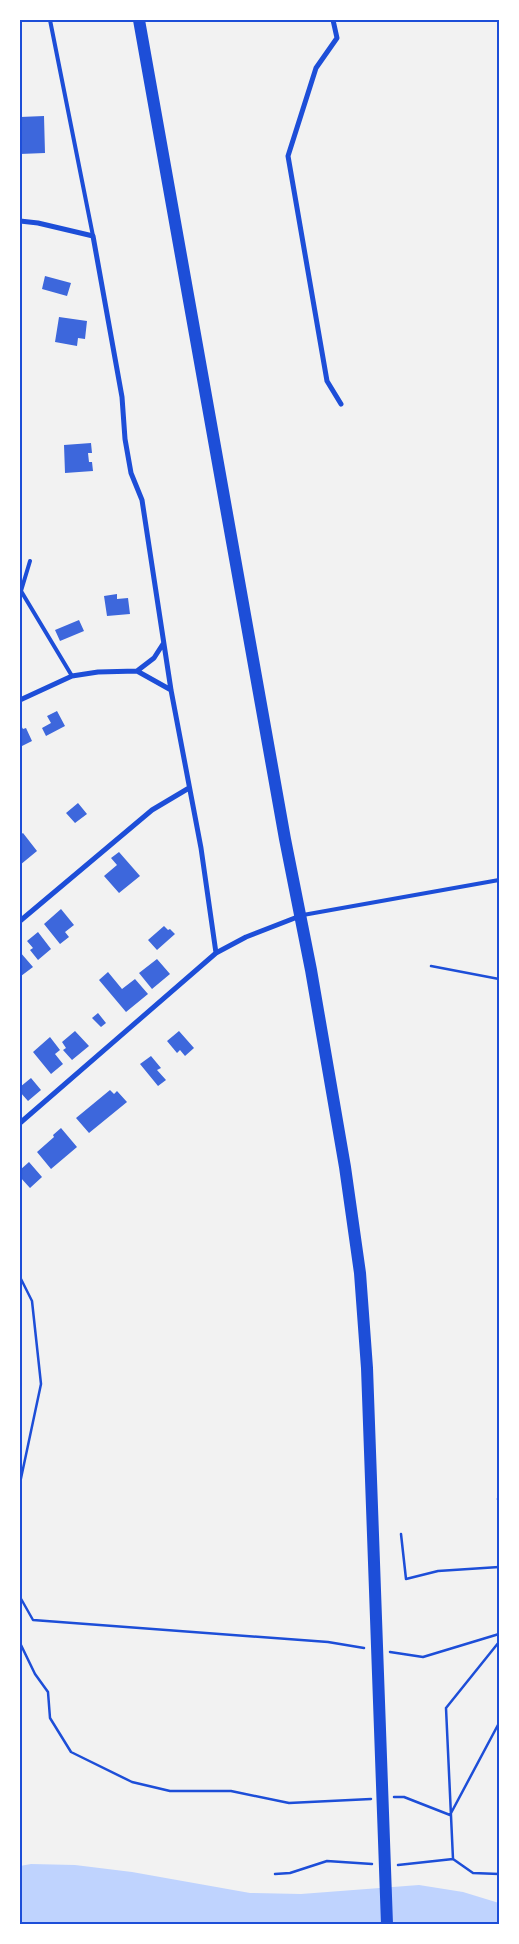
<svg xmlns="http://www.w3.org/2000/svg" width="519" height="1944" font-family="'PT Sans Narrow',sans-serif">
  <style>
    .water { fill: #bfd3fe }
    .building { fill: #3d67dc }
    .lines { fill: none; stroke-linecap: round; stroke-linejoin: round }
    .path { stroke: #1d4ed8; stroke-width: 2.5 }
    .service { stroke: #1d4ed8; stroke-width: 4 }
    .minor { stroke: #1d4ed8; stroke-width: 5 }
    .primary { stroke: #1d4ed8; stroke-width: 12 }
    .neatline { fill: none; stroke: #1d4ed8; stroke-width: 2 }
  </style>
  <rect width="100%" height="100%" fill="#f2f2f2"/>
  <path class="water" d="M 31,1864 L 75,1865 L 132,1872 L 250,1893 L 301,1894 L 419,1885 L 463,1892 L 499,1903 L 499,1924 L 20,1924 L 20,1866 Z"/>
  <path class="building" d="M 44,116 L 45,153 L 20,154 L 20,117 Z
    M 45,276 L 71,283 L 67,296 L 42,289 Z
    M 59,317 L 87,321 L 85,339 L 78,338 L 77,346 L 55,342 Z
    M 91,443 L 92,453 L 88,453 L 89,462 L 92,462 L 93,471 L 65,473 L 64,445 Z
    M 117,594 L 117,599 L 128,598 L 130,614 L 107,616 L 104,596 Z
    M 79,620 L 84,631 L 60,641 L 55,630 Z
    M 57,711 L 65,726 L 46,736 L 42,728 L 51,723 L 47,716 Z
    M 20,724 L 23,729 L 26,728 L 32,741 L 20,747 Z
    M 78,803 L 87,814 L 75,823 L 66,813 Z
    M 23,833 L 37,851 L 20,865 L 20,835 Z
    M 119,852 L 140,876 L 119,893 L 104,876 L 117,865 L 111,858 Z
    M 61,909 L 74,925 L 65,932 L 69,937 L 60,944 L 44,924 Z
    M 164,926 L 168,930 L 170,929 L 175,934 L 157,950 L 148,940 Z
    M 38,932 L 51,949 L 38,960 L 30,950 L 33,948 L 27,941 Z
    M 20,952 L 33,967 L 21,976 L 20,975 Z
    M 157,959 L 170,974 L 152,989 L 139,973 Z
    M 108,972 L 122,989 L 135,979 L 148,994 L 126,1012 L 99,980 Z
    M 98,1013 L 106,1023 L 101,1027 L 92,1018 Z
    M 75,1031 L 89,1046 L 72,1060 L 63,1050 L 66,1048 L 62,1042 Z
    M 179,1031 L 194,1048 L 185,1056 L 180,1050 L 177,1053 L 167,1041 Z
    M 50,1037 L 60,1050 L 55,1054 L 63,1064 L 51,1074 L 33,1052 Z
    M 151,1056 L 161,1068 L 157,1070 L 166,1080 L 158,1086 L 140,1064 Z
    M 31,1078 L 41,1090 L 28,1101 L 20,1092 L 20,1087 Z
    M 110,1090 L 114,1094 L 117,1091 L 127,1102 L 89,1133 L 76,1118 Z
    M 61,1128 L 77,1147 L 51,1169 L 37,1152 L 54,1137 L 53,1135 Z
    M 29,1162 L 42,1177 L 30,1188 L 20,1177 L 20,1170 Z"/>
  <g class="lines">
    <path class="path" d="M 431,966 L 499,979
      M 20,1277 L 32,1301 L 41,1384 L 20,1483
      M 498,1499 L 499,1500
      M 401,1534 L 406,1579 L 438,1571 L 499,1567
      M 20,1597 L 33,1620 L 328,1642 L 364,1648
      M 20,1643 L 35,1674 L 48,1692 L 50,1718 L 71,1752 L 132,1782 L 170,1791 L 231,1791 L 289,1803 L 371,1799
      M 390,1652 L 423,1657 L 499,1634
      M 394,1797 L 404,1797 L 450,1815 L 499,1723
      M 453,1859 L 446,1708 L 499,1642
      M 398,1865 L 453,1859 L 473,1873 L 499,1874
      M 275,1874 L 290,1873 L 327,1861 L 372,1864"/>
    <path class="service" d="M 50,20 L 93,236
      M 30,561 L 21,591 L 72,676
      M 303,915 L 499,880"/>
    <path class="minor" d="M 333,20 L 337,38 L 316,68 L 288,156 L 327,381 L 341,404
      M 20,221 L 38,223 L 93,236 L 122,397 L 125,439 L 131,473 L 142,500 L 171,690 L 201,848 L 216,953
      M 137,671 L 154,658 L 163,644
      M 20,700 L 72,676 L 98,672 L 137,671 L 171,690
      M 20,921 L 152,810 L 189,788
      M 20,1123 L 216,953 L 246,937 L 300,916"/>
    <path class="primary" d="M 139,20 L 285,839 L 311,970 L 345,1167 L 360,1273 L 367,1368 L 387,1924"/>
  </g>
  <rect width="519" height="1944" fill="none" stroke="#ffffff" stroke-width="42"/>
  <rect x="21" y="21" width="477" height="1902" class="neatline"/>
</svg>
